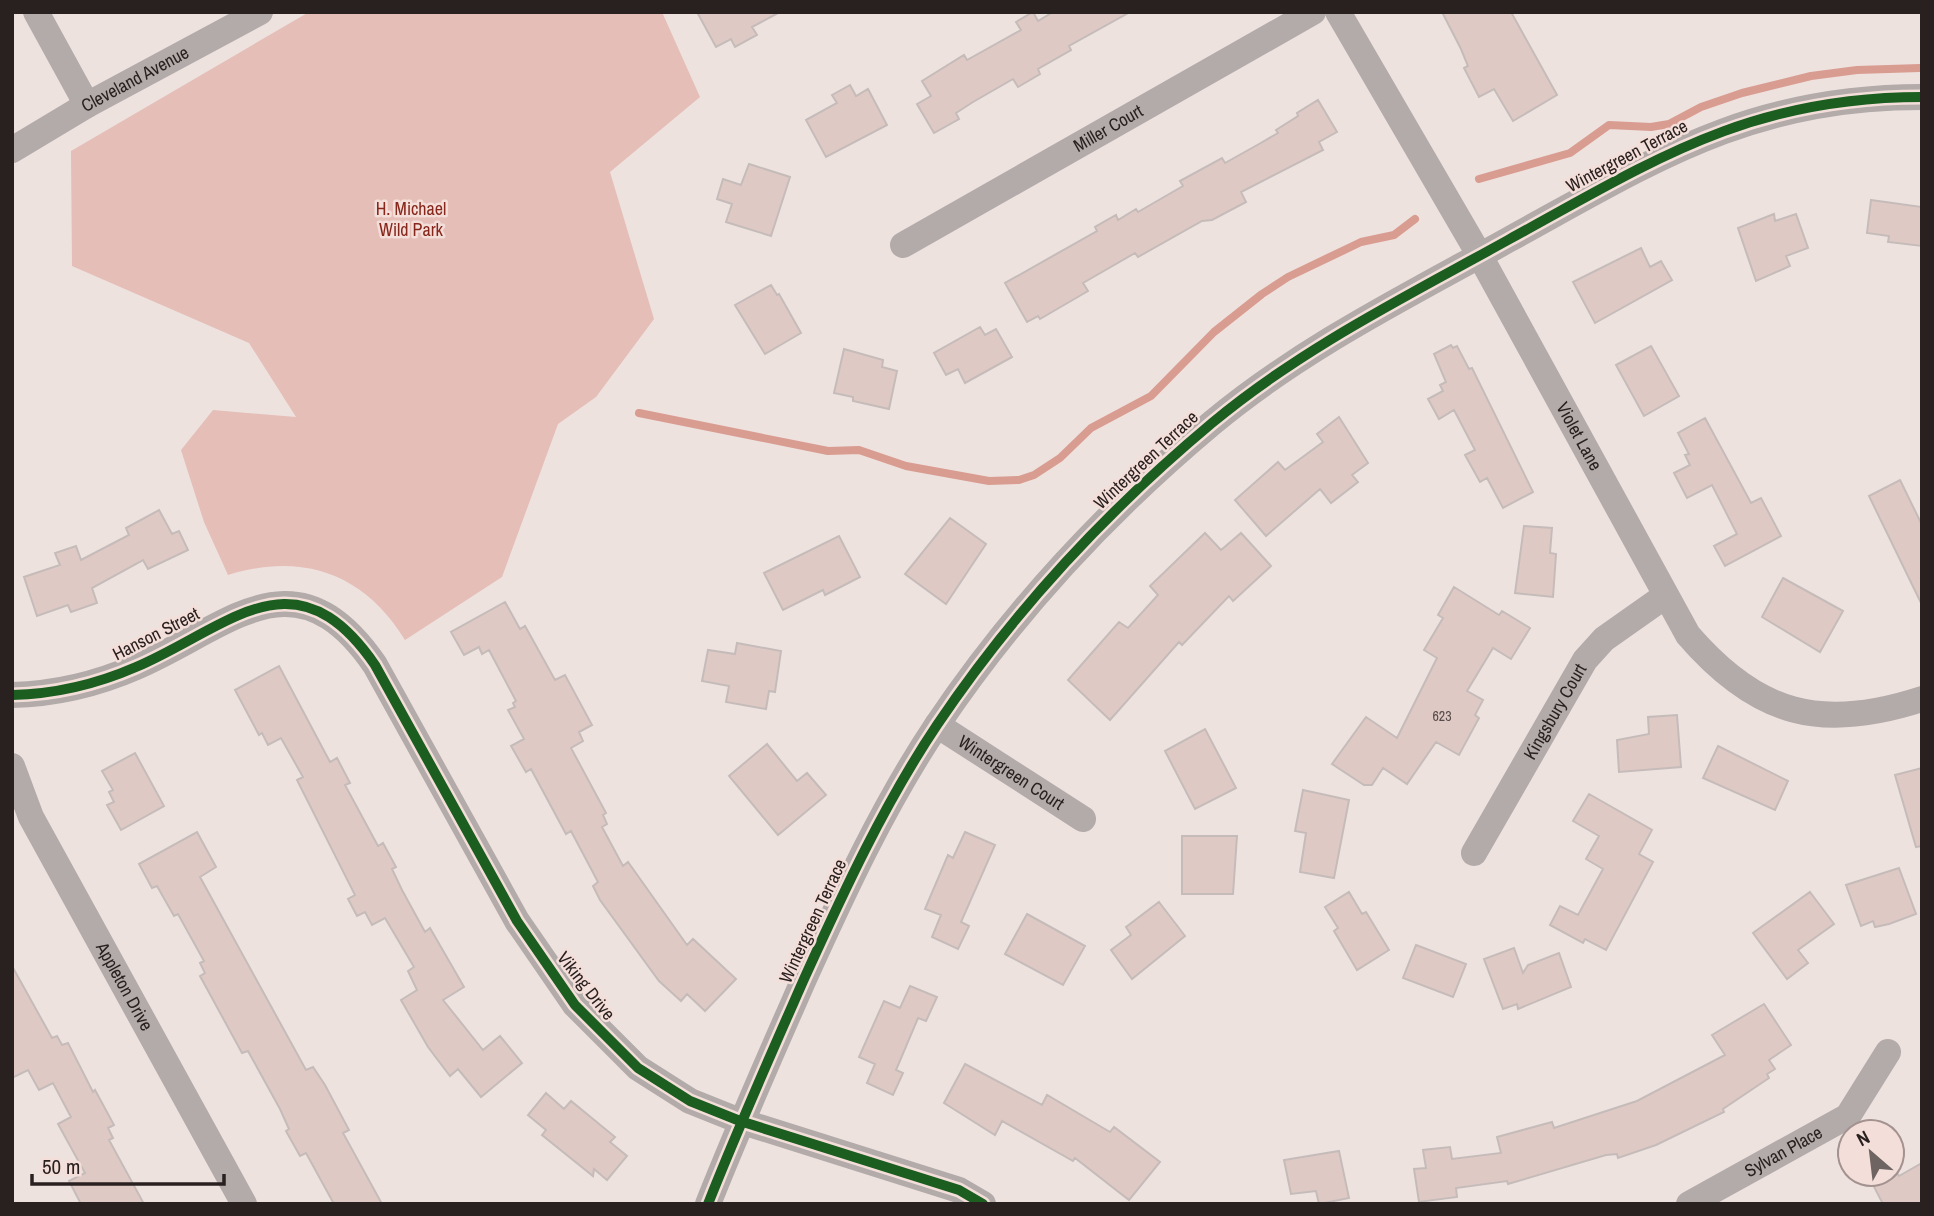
<svg xmlns="http://www.w3.org/2000/svg" width="1934" height="1216" font-family="'Archivo Narrow',sans-serif">
  <style>
    .green { fill: #e4beb7 }
    .lines { fill: none; stroke-linecap: round; stroke-linejoin: round }
    .stream { stroke: #d99c91; stroke-width: 8 }
    .building { fill: #dfc9c5; stroke: #c5bcba; stroke-width: 2 }
    .street { stroke: #b2aba9; stroke-width: 26 }
    .cycleway-casing { stroke: #f4ded9; stroke-width: 15 }
    .cycleway { stroke: #1b5e20; stroke-width: 10 }
    .labels { text-anchor: middle; stroke-width: 5; stroke-linejoin: round; paint-order: stroke }
    .number-label { font-size: 14px; fill: #564b49 }
    .street-label { font-size: 18px; fill: #292120; stroke: #f4ded9 }
    .park-label { font-size: 18px; fill: #87261b; stroke: #f4ded9 }
  </style>
  <rect width="100%" height="100%" fill="#eee2df"/>
  <path class="green" d="M 309,12 L 662,12 L 700,97 L 610,172 L 654,319 L 596,397 L 558,424 L 502,577 L 405,640 C 364,573 302,552 228,575 L 204,522 L 181,450 L 213,410 L 296,417 L 249,343 L 72,266 L 71,151 Z"/>
  <g class="lines">
    <path class="stream" d="M 1479,179 L 1570,153 L 1609,125 L 1651,127 L 1669,124 L 1701,107 L 1742,93 L 1811,76 L 1857,70 L 1920,68
      M 639,413 L 828,451 L 859,450 L 906,466 L 989,481 L 1019,480 L 1034,475 L 1060,458 L 1091,428 L 1151,396 L 1214,332 L 1262,294 L 1288,277 L 1361,242 L 1394,235 L 1415,219"/>
  </g>
  <path class="building" d="M 697,12 L 780,12 L 752,27 L 757,35 L 735,47 L 731,39 L 716,47 Z
    M 1033,12 L 1038,21 L 1053,12 L 1130,12 L 1069,46 L 1071,50 L 1038,69 L 1040,74 L 1018,87 L 1013,79 L 973,102 L 956,113 L 959,119 L 934,133 L 917,104 L 931,96 L 922,81 L 964,55 L 967,60 L 1021,30 L 1016,22 Z
    M 1442,12 L 1511,12 L 1557,95 L 1513,121 L 1494,89 L 1479,97 L 1464,68 L 1468,66 L 1461,49 Z
    M 850,85 L 856,96 L 868,89 L 887,125 L 826,157 L 806,120 L 837,103 L 832,95 Z
    M 1318,100 L 1337,132 L 1319,142 L 1323,150 L 1241,192 L 1246,202 L 1212,220 L 1202,221 L 1138,257 L 1135,253 L 1083,283 L 1088,291 L 1040,319 L 1038,316 L 1027,322 L 1005,283 L 1097,231 L 1095,227 L 1116,215 L 1118,220 L 1136,209 L 1138,212 L 1183,186 L 1180,181 L 1222,158 L 1225,163 L 1259,144 L 1278,133 L 1276,130 L 1298,116 L 1297,113 Z
    M 749,164 L 790,177 L 771,236 L 726,222 L 732,204 L 717,199 L 723,179 L 741,185 Z
    M 1871,200 L 1922,207 L 1922,246 L 1888,242 L 1889,236 L 1867,233 Z
    M 1774,214 L 1775,221 L 1796,214 L 1808,248 L 1786,256 L 1790,266 L 1756,281 L 1738,228 Z
    M 1641,248 L 1650,267 L 1661,261 L 1672,280 L 1595,323 L 1573,282 Z
    M 771,285 L 777,295 L 779,294 L 801,333 L 765,354 L 735,305 Z
    M 980,327 L 985,335 L 996,329 L 1012,357 L 965,383 L 958,369 L 946,375 L 934,353 Z
    M 1451,345 L 1453,348 L 1457,346 L 1469,369 L 1472,368 L 1533,492 L 1503,508 L 1487,478 L 1480,482 L 1465,455 L 1475,450 L 1454,410 L 1439,419 L 1428,399 L 1443,391 L 1440,385 L 1446,382 L 1434,354 Z
    M 1651,346 L 1679,396 L 1644,416 L 1616,365 Z
    M 844,349 L 883,360 L 882,367 L 897,371 L 889,409 L 853,401 L 853,397 L 834,393 Z
    M 1339,417 L 1368,463 L 1352,475 L 1358,482 L 1331,503 L 1320,489 L 1266,536 L 1235,500 L 1278,462 L 1285,470 L 1323,442 L 1317,434 Z
    M 1705,418 L 1751,503 L 1761,498 L 1781,536 L 1725,566 L 1714,546 L 1737,534 L 1712,485 L 1687,498 L 1674,473 L 1690,465 L 1685,455 L 1689,454 L 1678,433 Z
    M 1900,480 L 1922,525 L 1922,605 L 1869,496 Z
    M 159,510 L 172,534 L 179,531 L 188,550 L 148,569 L 143,560 L 92,588 L 97,603 L 71,612 L 68,605 L 37,616 L 24,577 L 60,565 L 55,553 L 76,546 L 81,560 L 129,535 L 126,528 Z
    M 950,518 L 986,544 L 946,604 L 905,574 Z
    M 1524,526 L 1552,528 L 1550,553 L 1556,554 L 1553,597 L 1515,593 Z
    M 1205,533 L 1221,550 L 1241,533 L 1271,566 L 1233,601 L 1229,596 L 1182,645 L 1179,642 L 1110,720 L 1068,680 L 1119,622 L 1128,628 L 1158,595 L 1150,586 Z
    M 839,536 L 860,577 L 825,595 L 823,590 L 783,610 L 764,573 Z
    M 1783,578 L 1843,611 L 1820,652 L 1762,617 Z
    M 1454,587 L 1499,615 L 1502,611 L 1530,628 L 1511,659 L 1493,648 L 1467,691 L 1483,700 L 1475,715 L 1479,718 L 1459,755 L 1436,742 L 1407,784 L 1383,768 L 1372,785 L 1364,785 L 1332,764 L 1366,717 L 1397,738 L 1437,658 L 1424,650 L 1443,618 L 1438,615 Z
    M 505,602 L 520,629 L 525,626 L 555,680 L 565,675 L 592,725 L 579,732 L 583,741 L 571,748 L 606,813 L 603,815 L 607,824 L 602,827 L 623,866 L 628,862 L 687,945 L 693,939 L 736,979 L 705,1011 L 687,994 L 681,1001 L 659,981 L 600,900 L 593,886 L 598,882 L 571,831 L 566,834 L 531,769 L 526,772 L 511,746 L 524,739 L 508,710 L 515,707 L 513,703 L 516,701 L 489,650 L 482,654 L 479,647 L 464,655 L 451,632 Z
    M 737,643 L 781,651 L 775,692 L 769,691 L 766,709 L 726,702 L 729,686 L 702,681 L 708,650 L 735,654 Z
    M 279,666 L 330,762 L 337,758 L 350,783 L 345,785 L 378,846 L 383,843 L 396,867 L 392,869 L 402,890 L 425,932 L 430,928 L 464,987 L 443,1000 L 483,1050 L 500,1036 L 522,1063 L 481,1097 L 458,1069 L 450,1076 L 428,1047 L 401,1000 L 417,990 L 408,971 L 414,967 L 385,918 L 372,925 L 365,912 L 357,916 L 348,899 L 355,895 L 297,780 L 303,777 L 281,738 L 268,745 L 262,733 L 259,735 L 235,690 Z
    M 1677,715 L 1681,767 L 1619,772 L 1617,740 L 1649,734 L 1648,717 Z
    M 1205,729 L 1236,788 L 1195,809 L 1165,751 Z
    M 767,744 L 797,781 L 807,773 L 826,795 L 778,835 L 729,776 Z
    M 1718,746 L 1788,781 L 1775,810 L 1703,778 Z
    M 135,753 L 164,806 L 121,830 L 107,805 L 114,802 L 109,792 L 113,790 L 102,771 Z
    M 1922,768 L 1922,846 L 1916,847 L 1895,775 Z
    M 1303,790 L 1349,800 L 1334,878 L 1300,872 L 1306,833 L 1295,831 Z
    M 1589,794 L 1652,830 L 1639,854 L 1653,862 L 1606,950 L 1585,939 L 1583,943 L 1550,925 L 1560,906 L 1578,915 L 1603,869 L 1586,859 L 1599,836 L 1573,821 Z
    M 197,832 L 216,867 L 200,877 L 306,1070 L 313,1067 L 325,1085 L 349,1130 L 343,1133 L 382,1204 L 334,1204 L 306,1153 L 300,1156 L 286,1131 L 289,1129 L 280,1109 L 248,1051 L 242,1053 L 200,976 L 205,973 L 200,963 L 204,961 L 178,914 L 174,916 L 157,886 L 152,888 L 139,864 Z
    M 965,832 L 995,845 L 961,922 L 969,926 L 958,949 L 932,937 L 941,915 L 925,909 L 948,855 L 953,858 Z
    M 1182,836 L 1237,836 L 1233,894 L 1182,894 Z
    M 1899,868 L 1916,914 L 1889,924 L 1875,927 L 1873,921 L 1861,926 L 1846,885 Z
    M 1349,892 L 1362,914 L 1366,912 L 1389,950 L 1357,970 L 1334,931 L 1338,928 L 1325,907 Z
    M 1810,892 L 1834,924 L 1798,950 L 1808,963 L 1787,979 L 1753,933 Z
    M 1159,902 L 1185,936 L 1132,979 L 1111,950 L 1131,935 L 1126,927 Z
    M 1027,914 L 1085,946 L 1063,985 L 1005,954 Z
    M 1416,945 L 1466,964 L 1453,997 L 1403,978 Z
    M 1514,948 L 1523,973 L 1528,965 L 1559,953 L 1571,987 L 1518,1009 L 1517,1004 L 1503,1009 L 1484,959 Z
    M 12,966 L 52,1038 L 57,1036 L 62,1045 L 68,1043 L 93,1092 L 95,1090 L 114,1125 L 108,1128 L 113,1138 L 109,1140 L 144,1204 L 81,1204 L 69,1181 L 85,1173 L 58,1124 L 71,1117 L 53,1083 L 39,1090 L 28,1070 L 12,1078 Z
    M 910,986 L 937,997 L 926,1021 L 918,1018 L 896,1070 L 903,1073 L 893,1095 L 867,1083 L 875,1064 L 859,1057 L 884,1001 L 900,1008 Z
    M 1764,1004 L 1791,1045 L 1769,1060 L 1775,1069 L 1767,1074 L 1769,1078 L 1723,1109 L 1724,1112 L 1656,1145 L 1618,1158 L 1617,1154 L 1606,1155 L 1508,1184 L 1507,1181 L 1456,1188 L 1457,1197 L 1419,1202 L 1414,1169 L 1426,1168 L 1423,1150 L 1450,1147 L 1452,1159 L 1501,1153 L 1497,1137 L 1552,1122 L 1554,1128 L 1637,1101 L 1725,1055 L 1712,1035 Z
    M 965,1064 L 1042,1105 L 1047,1095 L 1110,1132 L 1114,1127 L 1160,1162 L 1129,1200 L 1075,1158 L 1073,1161 L 1002,1121 L 995,1135 L 944,1103 Z
    M 546,1093 L 564,1109 L 571,1101 L 615,1137 L 610,1142 L 627,1156 L 607,1180 L 594,1169 L 593,1176 L 542,1135 L 546,1130 L 528,1115 Z
    M 1339,1151 L 1349,1198 L 1319,1204 L 1316,1191 L 1291,1194 L 1284,1160 Z
    M 1922,1163 L 1922,1204 L 1883,1204 L 1871,1181 L 1883,1174 L 1892,1174 L 1894,1168 L 1899,1176 Z"/>
  <g class="lines">
    <g class="street">
      <path d="M 36,12 L 87,105"/>
      <path id="s1" d="M 1338,12 L 1480,256 L 1688,635 C 1757,715 1821,732 1922,699"/>
      <path id="s2" d="M 12,150 L 87,105 L 260,12"/>
      <path id="s3" d="M 903,245 L 1313,12"/>
      <path d="M 12,695 C 55,694 97,684 136,667 C 229,627 295,549 375,665 L 517,921 L 575,1005 L 638,1068 L 690,1101 L 740,1121 L 959,1190 L 983,1204"/>
      <path id="s4" d="M 937,725 L 1083,819"/>
      <path id="s5" d="M 12,766 L 31,817 L 244,1204"/>
      <path id="s6" d="M 1474,853 L 1585,660 L 1604,639 L 1665,596"/>
      <path d="M 708,1204 C 738,1128 771,1054 804,979 C 843,893 884,804 937,725 C 1013,612 1108,510 1212,423 C 1302,348 1407,296 1508,240 C 1654,160 1749,97 1922,97"/>
      <path id="s7" d="M 1689,1204 L 1848,1116 L 1888,1052"/>
    </g>
    <g class="cycleway-casing">
      <path id="cycleway" d="M 12,695 C 55,694 97,684 136,667 C 229,627 295,549 375,665 L 517,921 L 575,1005 L 638,1068 L 690,1101 L 740,1121 L 959,1190 L 983,1204
        M 708,1204 C 738,1128 771,1054 804,979 C 843,893 884,804 937,725 C 1013,612 1108,510 1212,423 C 1302,348 1407,296 1508,240 C 1654,160 1749,97 1922,97"/>
    </g>
    <use href="#cycleway" class="cycleway"/>
  </g>
  <g class="labels">
    <g class="number-label">
      <text x="1442" y="721">623</text>
    </g>
    <g class="street-label">
      <text dy="6" stroke="none"><textPath href="#s2" startOffset="142">Cleveland Avenue</textPath></text>
      <text dy="6" stroke="none"><textPath href="#s3" startOffset="236">Miller Court</textPath></text>
      <text transform="translate(1627 156) rotate(-28)" y="6">Wintergreen Terrace</text>
      <text dy="6" stroke="none"><textPath href="#s1" startOffset="488">Violet Lane</textPath></text>
      <text transform="translate(1146 460) rotate(-43)" y="6">Wintergreen Terrace</text>
      <text transform="translate(156 634) rotate(-27)" y="6">Hanson Street</text>
      <text dy="6" stroke="none"><textPath href="#s6" startOffset="163">Kingsbury Court</textPath></text>
      <text dy="6" stroke="none"><textPath href="#s4" startOffset="88">Wintergreen Court</textPath></text>
      <text transform="translate(813 921) rotate(-65)" y="6">Wintergreen Terrace</text>
      <text dy="6" stroke="none"><textPath href="#s5" startOffset="248">Appleton Drive</textPath></text>
      <text transform="translate(586 986) rotate(52)" y="6">Viking Drive</text>
      <text dy="6" stroke="none"><textPath href="#s7" startOffset="108">Sylvan Place</textPath></text>
    </g>
    <g class="park-label">
      <text x="411" y="215">H. Michael<tspan x="411" dy="21">Wild Park</tspan></text>
    </g>
  </g>
  <rect width="1934" height="1216" fill="none" stroke="#292120" stroke-width="28"/>
  <g transform="translate(1871 1153) rotate(332)"><circle r="33" fill="#f4ded9" stroke="#a3928f" stroke-width="2"/>
  <path d="M0-5L12 26L0 18L-12 26Z" fill="#6e6563"/>
  <text y="-10" font-size="19" font-weight="bold" text-anchor="middle" fill="#292120">N</text>
  </g>
  <path d="M32 1174v10h192v-10" fill="none" stroke="#292120" stroke-width="3.5"/>
  <text x="42" y="1174" font-size="21" fill="#292120" stroke="#f4ded9" stroke-width="5" paint-order="stroke">50 m</text>
</svg>
